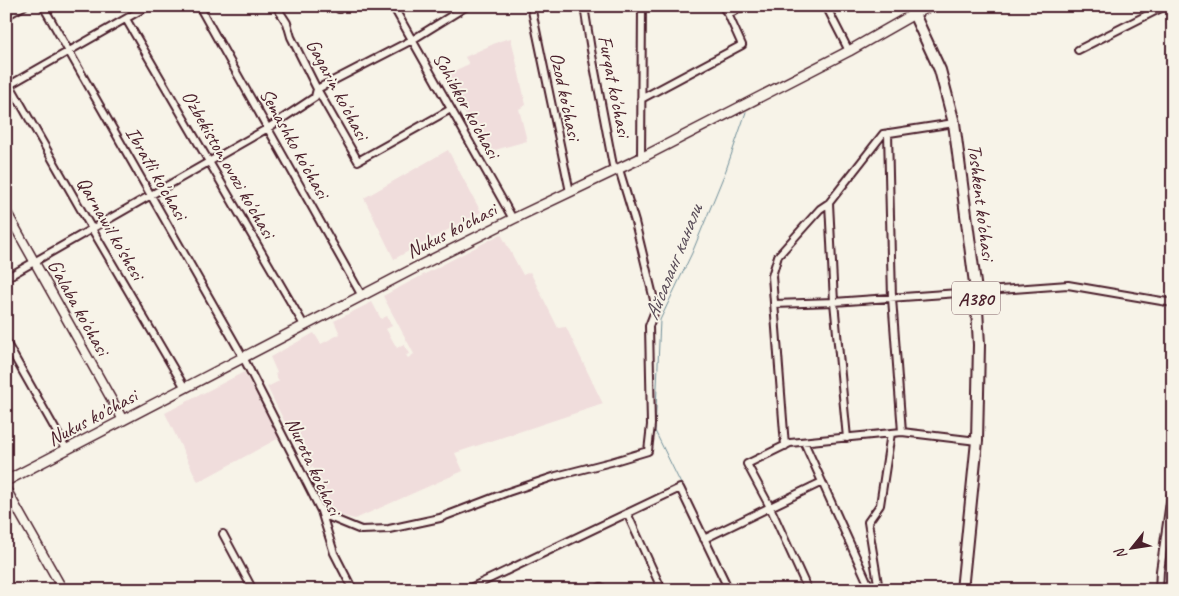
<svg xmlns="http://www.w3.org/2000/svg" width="1179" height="596" font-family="Caveat,sans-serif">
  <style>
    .built { fill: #f0dddc }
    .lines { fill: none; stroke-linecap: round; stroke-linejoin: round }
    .stream { stroke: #6f8e99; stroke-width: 1 }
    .minor-casing { stroke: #4a1f2b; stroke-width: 10 }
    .tertiary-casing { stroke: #4a1f2b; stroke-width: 11 }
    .secondary-casing { stroke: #4a1f2b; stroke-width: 12 }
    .trunk-casing { stroke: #4a1f2b; stroke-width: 14 }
    .minor { stroke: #f7f3e8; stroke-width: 6 }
    .tertiary { stroke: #f7f3e8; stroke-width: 8 }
    .secondary { stroke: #f7f3e8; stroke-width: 9 }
    .trunk { stroke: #f7f3e8; stroke-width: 10 }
    .labels { text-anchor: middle; stroke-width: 4; stroke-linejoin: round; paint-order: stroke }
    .shield { fill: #f7f3e8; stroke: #7e5f64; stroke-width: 1 }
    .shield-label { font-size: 19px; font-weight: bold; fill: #4a1f2b }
    .street-label { font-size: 20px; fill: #4a1f2b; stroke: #f7f3e8 }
    .water-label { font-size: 21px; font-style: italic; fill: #5a4d59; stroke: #f7f3e8 }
  </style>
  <rect width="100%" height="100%" fill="#f7f3e8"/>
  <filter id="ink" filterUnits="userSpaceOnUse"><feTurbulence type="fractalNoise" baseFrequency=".02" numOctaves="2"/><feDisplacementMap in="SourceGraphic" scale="10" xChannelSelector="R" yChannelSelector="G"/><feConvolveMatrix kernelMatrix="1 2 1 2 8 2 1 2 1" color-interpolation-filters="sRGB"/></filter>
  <g filter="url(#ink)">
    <path class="built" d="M 511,38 L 526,105 L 519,109 L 527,141 L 488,152 L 444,79 L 458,69 L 469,64 L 465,57 L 500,41 Z
      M 448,150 L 481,212 L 394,259 L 364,198 Z
      M 501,234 L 523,275 L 530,272 L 558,328 L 566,327 L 603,404 L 455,453 L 463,471 L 355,519 L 331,513 L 316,481 L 318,480 L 313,467 L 308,468 L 267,387 L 279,381 L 275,374 L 277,373 L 270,357 L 314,333 L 321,344 L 340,334 L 334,321 L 372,302 L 381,319 L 387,316 L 392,326 L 386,329 L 397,348 L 404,344 L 409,354 L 406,355 L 408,358 L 414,354 L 383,296 Z
      M 244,372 L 279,438 L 198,482 L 165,413 Z"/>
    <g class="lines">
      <path class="stream" d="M 682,486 L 655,431 L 660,320 L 692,253 L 726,170 L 746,112
        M 693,507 L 707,535
        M 710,541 L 734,590"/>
      <g class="minor-casing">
        <path id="minor" d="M 43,6 L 243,357 L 321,511 L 334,553 L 353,590
          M 199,6 L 362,296
          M 276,6 L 287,23 L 291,37 L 317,89 L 358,161 L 451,109
          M 337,6 L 339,9
          M 393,6 L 513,219
          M 531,6 L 570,192
          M 584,6 L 591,50 L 614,171
          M 722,6 L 728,14
          M 826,6 L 849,51
          M 6,16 L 24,6
          M 126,19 L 304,325
          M 1078,50 L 1165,6
          M 10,85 L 92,229 L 185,388
          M 6,87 L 148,6
          M 641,99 L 742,45 L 728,14 L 745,6
          M 888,133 L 892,298 L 902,432
          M 641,158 L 642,6
          M 6,278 L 268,128 L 315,97 L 317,89 L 412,40 L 467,6
          M 774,304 L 834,302 L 1068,285 L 1173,303
          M 6,342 L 67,450
          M 847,438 L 834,302 L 829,203 L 883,134 L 954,123
          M 804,442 L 871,590
          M 785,446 L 772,276 L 778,256 L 820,209 L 829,203
          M 627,513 L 662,590
          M 322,514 L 361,530 L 389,529 L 440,518 L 508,492 L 556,476 L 611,462 L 648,451 L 651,425 L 649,326 L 656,308 L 635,222 L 619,169
          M 223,534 L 253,590
          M 704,539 L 822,482
          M 466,590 L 680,488 L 729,590
          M 595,590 L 601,587
          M 808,590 L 770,507 L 747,464 L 790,443 L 902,432 L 977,441
          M 879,590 L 868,522 L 880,505 L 891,433
          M 1159,590 L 1160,571 L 1171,495 L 1173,492"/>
      </g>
      <g class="tertiary-casing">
        <path id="tertiary" d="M 914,14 L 932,6
          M 6,211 L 123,420
          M 6,489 L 63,590"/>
      </g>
      <g class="secondary-casing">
        <path id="secondary" d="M 6,481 L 415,268 L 513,219 L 641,158 L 849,51 L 914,14"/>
      </g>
      <g class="trunk-casing">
        <path id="trunk" d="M 909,6 L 914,14 L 940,70 L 954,123 L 976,291 L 979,345 L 977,441 L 962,590"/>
      </g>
      <use href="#minor" class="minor"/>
      <use href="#tertiary" class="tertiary"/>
      <use href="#secondary" class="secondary"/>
      <use href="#trunk" class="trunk"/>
    </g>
  </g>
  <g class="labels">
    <rect class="shield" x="952" y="281.5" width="48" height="33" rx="4"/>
    <g class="shield-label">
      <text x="976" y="305">A380</text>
    </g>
    <g class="street-label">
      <text transform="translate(615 86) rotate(79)" y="7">Furqat ko'chasi</text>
      <text transform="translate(338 89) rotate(62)" y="7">Gagarin ko'chasi</text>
      <text transform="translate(566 96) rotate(78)" y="7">Ozod ko'chasi</text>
      <text transform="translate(467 105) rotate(61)" y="7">Sohibkor ko'chasi</text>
      <text transform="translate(295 143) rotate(61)" y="7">Semashko ko'chasi</text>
      <text transform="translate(229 164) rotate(60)" y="7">O'zbekiston ovozi ko'chasi</text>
      <text transform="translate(157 173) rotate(60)" y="7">Ibratli ko'chasi</text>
      <text transform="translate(982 202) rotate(83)" y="7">Toshkent ko'chasi</text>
      <text transform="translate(111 228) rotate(60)" y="7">Qarnawil ko'shesi</text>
      <text transform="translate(451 230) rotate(-27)" y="7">Nukus ko'chasi</text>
      <text transform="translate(79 307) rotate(61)" y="7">G'alaba ko'chasi</text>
      <text transform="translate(92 417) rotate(-28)" y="7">Nukus ko'chasi</text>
      <text transform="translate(314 466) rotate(65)" y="7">Nurota ko'chasi</text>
    </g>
    <g class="water-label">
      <text transform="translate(673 262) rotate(-68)" y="7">Айсаланг канали</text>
    </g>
  </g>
  <rect width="1179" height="596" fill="none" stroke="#f7f3e8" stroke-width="25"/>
  <rect x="12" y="12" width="1154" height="571" fill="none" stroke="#4a1f2b" stroke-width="2" filter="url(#ink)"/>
  <g transform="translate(1132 548) rotate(240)" stroke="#f7f3e8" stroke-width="4" paint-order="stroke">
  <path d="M0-4L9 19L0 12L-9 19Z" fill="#4a1f2b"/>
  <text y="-8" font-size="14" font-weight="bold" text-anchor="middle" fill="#4a1f2b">N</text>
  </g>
</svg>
